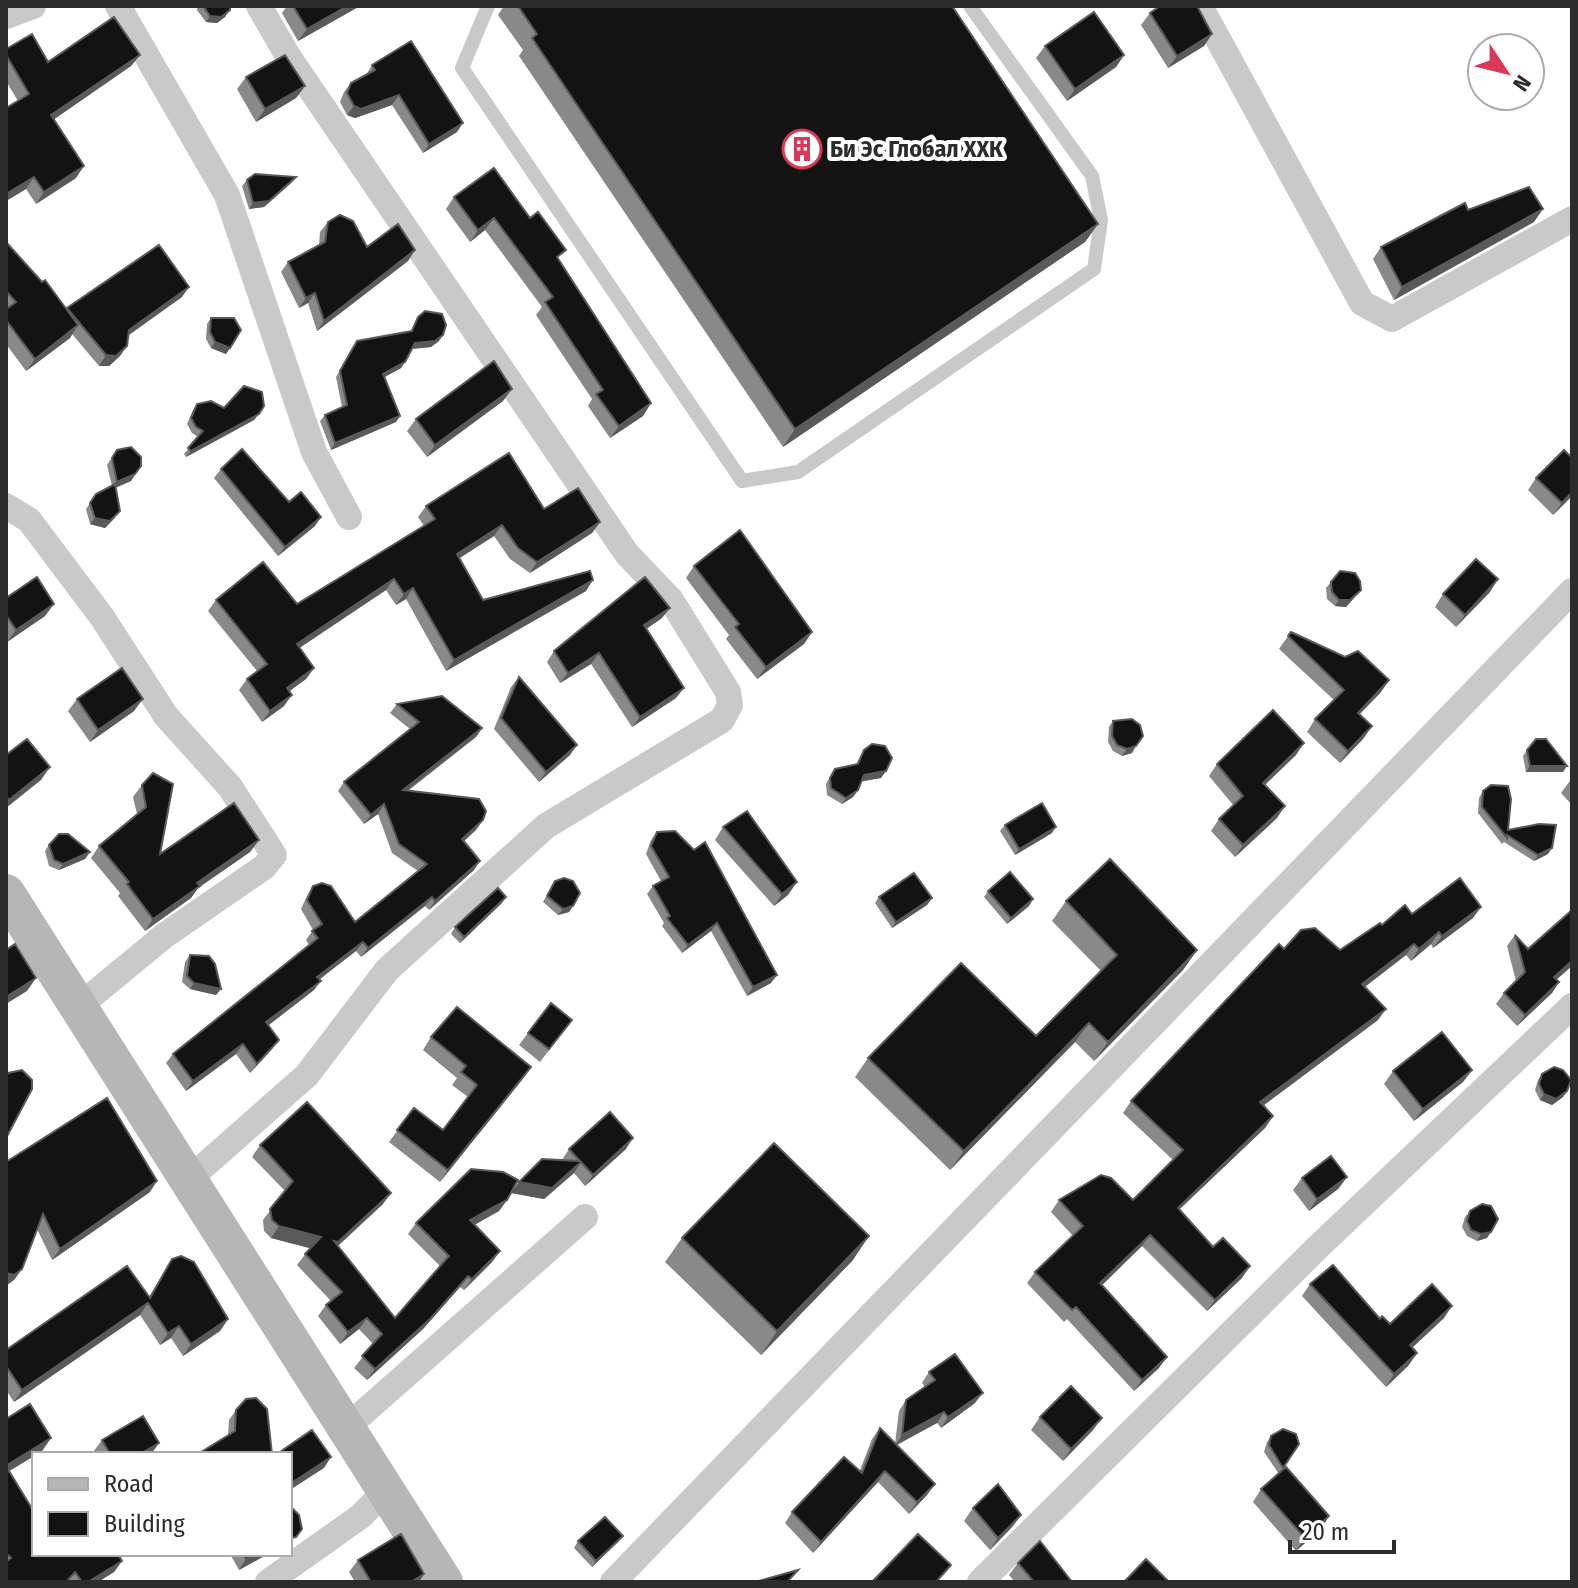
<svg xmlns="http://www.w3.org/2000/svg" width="1578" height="1588" font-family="'Fira Sans Condensed',sans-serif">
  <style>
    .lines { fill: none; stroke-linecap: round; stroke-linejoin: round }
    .lane { stroke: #c9c9c9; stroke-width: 14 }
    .street { stroke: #c9c9c9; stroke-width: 26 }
    .secondary { stroke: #b6b6b6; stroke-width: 38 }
    .wall { fill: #898989 }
    .shaded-wall { fill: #5a5a5a }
    .building { fill: #131313; stroke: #5a5a5a; stroke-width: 2 }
    .labels { text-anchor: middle; stroke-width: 8; stroke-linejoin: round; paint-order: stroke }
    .poi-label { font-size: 24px; font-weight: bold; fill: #2c2c2c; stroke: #fff; text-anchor: start }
  </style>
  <rect width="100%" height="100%" fill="#fff"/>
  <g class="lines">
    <path class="lane" d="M 488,6 L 462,68 L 742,481 L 798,472 L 1094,269 L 1101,220 L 1092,176 L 970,6"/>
    <path class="street" d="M 118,6 L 227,195 L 314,452 L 349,517
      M 1200,6 L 1362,303 L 1392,319 L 1572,219
      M 6,16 L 33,6
      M 6,506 L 29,520 L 102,617 L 166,716 L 230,787 L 274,855 L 264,867 L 164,936 L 78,1007
      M 188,1180 L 307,1075 L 387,970 L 546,826 L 722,720 L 730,705 L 728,692 L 671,600 L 627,554 L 288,56 L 259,6
      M 347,1427 L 585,1217
      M 268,1582 L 361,1516 L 386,1490
      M 613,1582 L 1572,591
      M 980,1582 L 1319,1246 L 1572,1006"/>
    <path class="secondary" d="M 6,893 L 444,1582"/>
  </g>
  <path class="wall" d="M 198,6 L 230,6 L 225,17 L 217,23 L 206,22 L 197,10 Z
    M 287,6 L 360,6 L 298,41 L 282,13 Z
    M 504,6 L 952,6 L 1098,224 L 1085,242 L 783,447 L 519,56 L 523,50 L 498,15 Z
    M 1150,13 L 1212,34 L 1204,46 L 1168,68 L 1141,25 Z
    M 1045,46 L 1124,55 L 1116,67 L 1067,101 L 1036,58 Z
    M 6,49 L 48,62 L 140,55 L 131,66 L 54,119 L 76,178 L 36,204 L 26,189 L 6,201 L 6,108 L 18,101 L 6,81 Z
    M 372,65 L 457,132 L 423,153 L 392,105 L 355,118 L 347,115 L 340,102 L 344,92 L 351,83 L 366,75 Z
    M 246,77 L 305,86 L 296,98 L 256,122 L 237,89 Z
    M 494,168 L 559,260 L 651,403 L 643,416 L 610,438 L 588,406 L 592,399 L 536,315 L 542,307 L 485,230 L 470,242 L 446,209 L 454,197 Z
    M 296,177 L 291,183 L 264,207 L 249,209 L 242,186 L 247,180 Z
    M 1468,210 L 1534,222 L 1394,300 L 1373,259 L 1381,247 Z
    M 328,222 L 367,247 L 415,250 L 408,261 L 317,331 L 308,303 L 299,308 L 281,272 L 288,262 L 319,245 L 320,232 Z
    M 6,242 L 66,309 L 182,297 L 128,336 L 120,356 L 109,366 L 99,366 L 72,334 L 70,338 L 26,371 L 6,344 Z
    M 418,317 L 439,341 L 431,347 L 412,349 L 401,368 L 385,377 L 400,416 L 396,422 L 331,450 L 320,421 L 325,415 L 342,407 L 336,377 L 352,348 L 357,341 L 410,332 Z
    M 211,318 L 230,348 L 226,354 L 211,348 L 206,339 L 207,324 Z
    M 503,401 L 427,457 L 407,431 L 416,419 Z
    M 197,404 L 224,408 L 264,406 L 254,420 L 186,457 L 184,454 L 198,437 L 192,433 L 187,424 L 193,410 Z
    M 117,450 L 141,466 L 131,481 L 116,487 L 116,517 L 105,528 L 90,524 L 86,509 L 96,494 L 112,486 L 107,465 Z
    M 1572,458 L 1572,496 L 1553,515 L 1528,490 L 1536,478 Z
    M 221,469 L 289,502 L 315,526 L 278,556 L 214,478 Z
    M 426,506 L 544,509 L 600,522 L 592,533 L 530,573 L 510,559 L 494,536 L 459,558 L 483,600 L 586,591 L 446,671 L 406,599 L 396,605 L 386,590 L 299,648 L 314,668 L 306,679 L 289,691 L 284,706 L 262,722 L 239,690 L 247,679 L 257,671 L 208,611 L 216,600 L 297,604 L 424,526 L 418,517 Z
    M 694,566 L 812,632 L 804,644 L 757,679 L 726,639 L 729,635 L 686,578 Z
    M 1331,582 L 1361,590 L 1346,607 L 1335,606 L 1327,599 L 1326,588 Z
    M 1490,592 L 1456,627 L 1435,607 L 1443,594 Z
    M 6,598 L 45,616 L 7,642 L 6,641 Z
    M 662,618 L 646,629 L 676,698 L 632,727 L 591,664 L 560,683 L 547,662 L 554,651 Z
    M 1291,632 L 1389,680 L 1381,692 L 1359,715 L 1372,726 L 1363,739 L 1340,763 L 1307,732 L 1315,719 L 1334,700 L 1279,649 Z
    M 519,677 L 570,755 L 539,782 L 494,729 L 511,687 Z
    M 77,699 L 134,711 L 90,742 L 68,711 Z
    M 397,704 L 482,728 L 476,737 L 408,791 L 476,830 L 464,841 L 474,870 L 429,910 L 425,906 L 361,957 L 356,951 L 319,979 L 314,990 L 268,1025 L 272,1049 L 250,1073 L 236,1054 L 186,1091 L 166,1063 L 173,1054 L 309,945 L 306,940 L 313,930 L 301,909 L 307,896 L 313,886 L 355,922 L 418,871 L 392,853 L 378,814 L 364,824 L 338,791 L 344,782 L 410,729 L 390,713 Z
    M 1113,721 L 1132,753 L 1122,756 L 1113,751 L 1108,742 L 1109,727 Z
    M 864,750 L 886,771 L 881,778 L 861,781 L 858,790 L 853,797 L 842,804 L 827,795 L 826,784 L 835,769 L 856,764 Z
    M 1527,750 L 1563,772 L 1526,772 L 1523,756 Z
    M 1296,755 L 1265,785 L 1277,818 L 1235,857 L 1211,831 L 1219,819 L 1234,806 L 1209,776 L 1217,764 Z
    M 1572,778 L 1572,805 L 1561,793 Z
    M 142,785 L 160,854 L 259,840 L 250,852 L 198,888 L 191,898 L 145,931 L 118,896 L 120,893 L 91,858 L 99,846 L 137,814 L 133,797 Z
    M 1483,791 L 1508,830 L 1548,854 L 1534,861 L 1504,842 L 1502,844 L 1478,813 L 1479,798 Z
    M 1005,825 L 1052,833 L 1015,855 L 1000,831 Z
    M 723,827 L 788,895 L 774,906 L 715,840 Z
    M 657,832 L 771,983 L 747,996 L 711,931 L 682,953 L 662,926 L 664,923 L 647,894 L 653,886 L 661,881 L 646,854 L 651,840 Z
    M 49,845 L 90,852 L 85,859 L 59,870 L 49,866 L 45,851 Z
    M 555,881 L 573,906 L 569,912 L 558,915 L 543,902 Z
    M 988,891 L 1033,899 L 1029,906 L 1007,924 L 984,897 Z
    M 879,897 L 932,898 L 927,905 L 892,928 L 875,903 Z
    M 1066,901 L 1197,950 L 1183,970 L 1094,1061 L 1075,1042 L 950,1170 L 855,1077 L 868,1058 L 1036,1036 L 1101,971 L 1052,921 Z
    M 502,903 L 460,943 L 451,934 L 455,927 Z
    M 1412,914 L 1473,918 L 1433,948 L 1431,944 L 1411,961 L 1406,955 L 1365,987 L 1378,1020 L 1264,1105 L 1273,1116 L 1265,1128 L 1179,1210 L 1242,1278 L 1207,1311 L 1142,1246 L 1102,1285 L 1159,1368 L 1134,1391 L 1067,1319 L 1064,1322 L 1027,1283 L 1035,1272 L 1073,1236 L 1051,1212 L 1059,1200 L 1133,1200 L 1173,1160 L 1123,1113 L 1131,1101 L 1284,949 L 1340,950 L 1382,925 Z
    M 1515,935 L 1559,982 L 1552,993 L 1517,1026 L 1496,1004 L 1504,993 L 1516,981 L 1507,946 Z
    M 190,955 L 221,989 L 216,995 L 190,989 L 182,982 L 185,962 Z
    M 572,1020 L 540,1062 L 519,1045 L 528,1033 Z
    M 431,1037 L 531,1067 L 440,1182 L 389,1142 L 414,1108 L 443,1130 L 468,1097 L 452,1085 L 457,1078 L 423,1050 Z
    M 1472,1070 L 1463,1082 L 1414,1121 L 1384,1084 L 1393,1071 Z
    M 1542,1074 L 1567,1091 L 1563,1097 L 1552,1105 L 1540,1100 L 1535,1090 L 1538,1080 Z
    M 260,1145 L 383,1204 L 338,1246 L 395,1318 L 440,1266 L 408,1234 L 416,1223 L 507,1200 L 499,1211 L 474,1225 L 500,1251 L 492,1262 L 464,1290 L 460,1287 L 423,1329 L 367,1380 L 354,1368 L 373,1344 L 359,1329 L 340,1344 L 318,1316 L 326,1305 L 331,1301 L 297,1265 L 310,1248 L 271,1238 L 264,1231 L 263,1220 L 285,1191 L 252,1157 Z
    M 569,1149 L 626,1149 L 585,1186 L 574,1173 L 544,1199 L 511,1193 L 519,1182 L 562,1160 Z
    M 6,1162 L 150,1192 L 52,1260 L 37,1229 L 22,1269 L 14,1280 Z
    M 1347,1177 L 1338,1189 L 1309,1211 L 1293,1190 L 1302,1178 Z
    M 1470,1211 L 1487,1238 L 1477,1241 L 1467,1236 L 1462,1227 L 1465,1217 Z
    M 682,1238 L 853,1260 L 761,1355 L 665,1262 Z
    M 172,1259 L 228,1319 L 220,1331 L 183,1356 L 171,1338 L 160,1345 L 140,1315 L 14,1402 L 6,1390 L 6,1350 L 149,1297 Z
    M 1310,1284 L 1390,1324 L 1444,1318 L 1412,1348 L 1417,1353 L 1408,1366 L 1386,1387 L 1302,1296 Z
    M 929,1372 L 975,1403 L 941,1428 L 937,1423 L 896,1445 L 927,1495 L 909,1514 L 878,1482 L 813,1553 L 785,1523 L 792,1512 L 860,1470 L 872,1439 L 880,1428 L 895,1444 L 899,1411 L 906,1400 L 925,1387 L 922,1383 Z
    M 236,1410 L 272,1454 L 228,1435 L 229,1420 Z
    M 1040,1417 L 1093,1430 L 1063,1461 L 1031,1430 Z
    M 6,1419 L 51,1438 L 42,1451 L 34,1454 L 34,1456 L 9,1471 L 34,1554 L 122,1561 L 114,1572 L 98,1582 L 6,1582 Z
    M 1271,1436 L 1299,1444 L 1279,1474 L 1329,1516 L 1321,1529 L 1296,1551 L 1253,1502 L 1261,1489 L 1279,1474 L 1264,1452 L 1267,1442 Z
    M 102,1440 L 159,1443 L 151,1454 L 94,1454 L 93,1452 Z
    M 973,1508 L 1021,1515 L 1012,1527 L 990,1550 L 964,1521 Z
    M 623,1536 L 618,1542 L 592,1567 L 574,1548 L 578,1541 Z
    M 230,1554 L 268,1554 L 239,1570 Z
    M 358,1560 L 424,1574 L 419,1582 L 355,1582 L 349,1572 Z
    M 1018,1563 L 1072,1582 L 1015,1582 L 1009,1575 Z"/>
  <path class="shaded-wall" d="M 347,6 L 360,6 L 298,41 L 307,29 Z
    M 230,10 L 225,17 L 217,23 L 206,22 L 210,16 Z
    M 1212,34 L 1204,46 L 1168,68 L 1177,56 Z
    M 140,55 L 131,66 L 43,127 L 51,115 Z
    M 1124,55 L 1116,67 L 1067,101 L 1075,89 Z
    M 305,86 L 296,98 L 256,122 L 265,109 Z
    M 399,95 L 392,105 L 355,118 L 347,115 L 354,106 Z
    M 463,123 L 457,132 L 423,153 L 429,144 Z
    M 84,166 L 76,178 L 36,204 L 44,192 Z
    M 34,177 L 26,189 L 6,201 L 6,194 Z
    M 296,177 L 291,183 L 264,207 L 249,209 L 253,203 Z
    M 1543,209 L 1534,222 L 1394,300 L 1402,287 Z
    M 494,218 L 485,230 L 470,242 L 478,230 Z
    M 1098,224 L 1085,242 L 783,447 L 795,429 Z
    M 415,250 L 408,261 L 317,331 L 324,321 Z
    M 189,287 L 182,297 L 121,340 L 129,330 Z
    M 315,293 L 308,303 L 299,308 L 306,298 Z
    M 78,325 L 70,338 L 26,371 L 35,359 Z
    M 443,335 L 439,341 L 431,347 L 411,349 L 415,343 Z
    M 215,342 L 230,348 L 226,354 L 211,348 Z
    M 127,346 L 120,356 L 109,366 L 99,366 L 106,355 Z
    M 405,362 L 401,368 L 379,380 L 383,374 Z
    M 512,389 L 503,401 L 427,457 L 435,445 Z
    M 651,403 L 643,416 L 610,438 L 619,426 Z
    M 259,414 L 254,420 L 186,457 L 191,451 Z
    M 400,416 L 396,422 L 331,450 L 335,443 Z
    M 135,474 L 131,481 L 113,489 L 117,482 Z
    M 1572,492 L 1572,496 L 1553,515 L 1562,503 Z
    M 120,511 L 105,528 L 90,524 L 95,518 Z
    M 321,517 L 315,526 L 278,556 L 285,547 Z
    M 600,522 L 592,533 L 530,573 L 537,562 Z
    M 502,525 L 494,536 L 449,565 L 457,554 Z
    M 394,579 L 386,590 L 289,655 L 297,644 Z
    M 1498,579 L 1490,592 L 1456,627 L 1465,615 Z
    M 593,580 L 586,591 L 446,671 L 454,660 Z
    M 413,588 L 406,599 L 396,605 L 404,594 Z
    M 1361,590 L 1346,607 L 1335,606 L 1339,600 Z
    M 54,604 L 45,616 L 7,642 L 16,630 Z
    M 670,608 L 662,618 L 636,636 L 644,625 Z
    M 812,632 L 804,644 L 757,679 L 766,667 Z
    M 599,653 L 591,664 L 560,683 L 568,673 Z
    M 314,668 L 306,679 L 279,699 L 287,688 Z
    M 1389,680 L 1381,692 L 1349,725 L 1358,713 Z
    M 684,688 L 676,698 L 632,727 L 640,717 Z
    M 292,695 L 284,706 L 262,722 L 270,711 Z
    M 143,699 L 134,711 L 90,742 L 98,730 Z
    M 1372,726 L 1363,739 L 1340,763 L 1348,751 Z
    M 482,728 L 476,737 L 396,799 L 403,790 Z
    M 1304,743 L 1296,755 L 1255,794 L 1263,783 Z
    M 577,745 L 570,755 L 539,782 L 546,772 Z
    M 1136,746 L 1132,753 L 1122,756 L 1127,749 Z
    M 1530,766 L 1567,766 L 1563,772 L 1526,772 Z
    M 50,767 L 41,780 L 6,808 L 6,805 L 9,800 Z
    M 886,771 L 881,778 L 859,782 L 864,775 Z
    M 858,790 L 853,797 L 842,804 L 846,798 Z
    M 384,804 L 378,814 L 364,824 L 371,815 Z
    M 1285,806 L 1277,818 L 1235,857 L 1243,845 Z
    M 483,820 L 476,830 L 456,848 L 462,839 Z
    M 1056,827 L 1052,833 L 1015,855 L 1019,849 Z
    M 259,840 L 250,852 L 198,888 L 191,898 L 145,931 L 153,919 L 197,883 Z
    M 1552,848 L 1548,854 L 1534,861 L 1538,855 Z
    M 90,852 L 85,859 L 59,870 L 63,864 Z
    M 480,861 L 474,870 L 429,910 L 435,901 Z
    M 797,882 L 788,895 L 774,906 L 782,894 Z
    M 432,897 L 425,906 L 361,957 L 368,948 Z
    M 506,897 L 502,903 L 460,943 L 464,937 Z
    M 932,898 L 927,905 L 892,928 L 896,922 Z
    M 1033,899 L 1029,906 L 1007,924 L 1011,918 Z
    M 573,906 L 569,912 L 558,915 L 563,909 Z
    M 1481,907 L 1473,918 L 1433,948 L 1442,936 Z
    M 717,923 L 711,931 L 682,953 L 688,945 Z
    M 1439,932 L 1431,944 L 1411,961 L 1419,949 Z
    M 363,942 L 356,951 L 311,986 L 317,977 Z
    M 1414,944 L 1406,955 L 1354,995 L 1362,984 Z
    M 1197,950 L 1183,970 L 1094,1061 L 1108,1042 Z
    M 1572,961 L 1572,966 L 1547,988 L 1554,977 Z
    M 777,975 L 771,983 L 747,996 L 753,987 Z
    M 36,978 L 27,991 L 6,1004 L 6,997 Z
    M 321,981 L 314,990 L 260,1032 L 266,1022 Z
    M 1559,982 L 1552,993 L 1517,1026 L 1525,1015 Z
    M 194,983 L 221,989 L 216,995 L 190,989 Z
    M 1386,1009 L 1378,1020 L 1252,1114 L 1260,1102 Z
    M 1089,1023 L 1075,1042 L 950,1170 L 964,1151 Z
    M 279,1040 L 272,1049 L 250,1073 L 257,1064 Z
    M 243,1044 L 236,1054 L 186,1091 L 193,1081 Z
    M 531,1067 L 522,1080 L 440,1182 L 448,1170 Z
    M 1472,1070 L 1463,1082 L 1414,1121 L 1423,1109 Z
    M 1567,1091 L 1563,1097 L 1552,1105 L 1540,1100 L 1544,1094 Z
    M 1273,1116 L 1265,1128 L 1169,1219 L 1178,1208 Z
    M 633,1138 L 626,1149 L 585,1186 L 593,1175 Z
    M 581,1162 L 574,1173 L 544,1199 L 511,1193 L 519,1182 Z
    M 1347,1177 L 1338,1189 L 1309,1211 L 1317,1199 Z
    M 157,1181 L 150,1192 L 52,1260 L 60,1249 Z
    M 391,1193 L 383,1204 L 330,1253 L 334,1241 Z
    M 507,1200 L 499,1211 L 462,1232 L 470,1220 Z
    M 279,1226 L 321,1237 L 313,1249 L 271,1238 Z
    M 1491,1232 L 1487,1238 L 1477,1241 L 1481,1234 Z
    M 1150,1235 L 1142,1246 L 1092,1295 L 1100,1283 Z
    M 869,1236 L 853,1260 L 761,1355 L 777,1331 Z
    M 500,1251 L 492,1262 L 464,1290 L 472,1279 Z
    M 1250,1266 L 1242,1278 L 1207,1311 L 1215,1300 Z
    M 22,1269 L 14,1280 L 6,1286 L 6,1273 Z
    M 468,1276 L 460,1287 L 423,1329 L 367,1380 L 375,1369 Z
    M 148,1303 L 140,1315 L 14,1402 L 22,1390 Z
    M 1452,1306 L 1444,1318 L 1401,1358 L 1410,1345 Z
    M 367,1318 L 359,1329 L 340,1344 L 348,1332 Z
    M 228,1319 L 220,1331 L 183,1356 L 191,1344 Z
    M 179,1326 L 171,1338 L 160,1345 L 168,1333 Z
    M 1417,1353 L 1408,1366 L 1386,1387 L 1394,1374 Z
    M 1167,1357 L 1159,1368 L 1134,1391 L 1142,1380 Z
    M 983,1393 L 975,1403 L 941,1428 L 948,1417 Z
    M 944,1412 L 937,1423 L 895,1446 L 902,1435 Z
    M 1102,1418 L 1093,1430 L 1063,1461 L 1071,1449 Z
    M 51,1438 L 42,1451 L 37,1454 L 34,1454 L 34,1456 L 6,1473 L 6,1467 L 7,1465 Z
    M 159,1443 L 151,1454 L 140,1454 Z
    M 331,1457 L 324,1468 L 290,1490 L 290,1484 Z
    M 885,1471 L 878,1482 L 813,1553 L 821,1542 Z
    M 935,1484 L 927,1495 L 909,1514 L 917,1502 Z
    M 1021,1515 L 1012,1527 L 990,1550 L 998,1538 Z
    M 1329,1516 L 1321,1529 L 1296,1551 L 1305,1538 Z
    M 623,1536 L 618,1542 L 592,1567 L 596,1561 Z
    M 256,1554 L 268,1554 L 239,1570 L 246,1559 Z
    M 122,1561 L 114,1572 L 98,1582 L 88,1582 Z
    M 424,1574 L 419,1582 L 411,1582 Z"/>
  <path class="building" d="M 203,6 L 230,6 L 230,10 L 221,17 L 210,16 Z
    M 293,6 L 347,6 L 307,29 Z
    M 518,6 L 952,6 L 1098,224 L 795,429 L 532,38 L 537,34 Z
    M 1160,6 L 1197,6 L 1212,34 L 1177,56 L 1150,13 Z
    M 1094,12 L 1124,55 L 1075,89 L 1045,46 Z
    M 114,17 L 140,55 L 51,115 L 84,166 L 44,192 L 34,177 L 6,194 L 6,108 L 29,94 L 6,55 L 6,49 L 32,34 L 48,62 Z
    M 411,41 L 463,123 L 429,144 L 399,95 L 361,109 L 354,106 L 347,93 L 351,83 L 375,70 L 372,65 Z
    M 285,55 L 305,86 L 265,109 L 246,77 Z
    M 494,168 L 530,218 L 538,212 L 566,250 L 557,257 L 651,403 L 619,426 L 596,394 L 603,390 L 545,302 L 553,297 L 494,218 L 478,230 L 454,197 Z
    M 255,174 L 296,177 L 269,201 L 253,203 L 247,180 Z
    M 1529,187 L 1543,209 L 1402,287 L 1381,247 L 1465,203 L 1468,210 Z
    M 340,215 L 353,221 L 367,247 L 398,224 L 415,250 L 324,321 L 315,293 L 306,298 L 288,262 L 325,242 L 328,222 Z
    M 6,242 L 42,282 L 45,280 L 78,325 L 35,359 L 6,320 L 6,309 L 16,302 L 6,291 Z
    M 159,245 L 189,287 L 129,330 L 127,346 L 116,356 L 106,355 L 67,308 Z
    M 425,311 L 442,314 L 446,325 L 443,335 L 435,341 L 415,343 L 405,362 L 383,374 L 400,416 L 335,443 L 325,415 L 347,405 L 340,371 L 357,341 L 412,331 L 418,317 Z
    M 211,318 L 234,318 L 241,330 L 230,348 L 215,342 L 210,332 Z
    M 494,361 L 512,389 L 435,445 L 416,419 Z
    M 244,386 L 262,392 L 264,406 L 259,414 L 191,451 L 188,448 L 203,431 L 196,427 L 191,418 L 197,404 L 211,401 L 224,408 Z
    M 131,447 L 141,457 L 141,466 L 135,474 L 117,482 L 112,458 L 117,450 Z
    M 242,449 L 289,502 L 301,492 L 321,517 L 285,547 L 221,469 Z
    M 1564,450 L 1572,458 L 1572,492 L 1562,503 L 1536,478 Z
    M 509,453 L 544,509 L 578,488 L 600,522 L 537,562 L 518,548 L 502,525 L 457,554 L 483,600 L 590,571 L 593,580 L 454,660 L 413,588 L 404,594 L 394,579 L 297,644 L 314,668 L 287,688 L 292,695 L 270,711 L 247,679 L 267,664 L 216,600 L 263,562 L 297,604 L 435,519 L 426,506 Z
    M 115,484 L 120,511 L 110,521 L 95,518 L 90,503 L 96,494 Z
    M 740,530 L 812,632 L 766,667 L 735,627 L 739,624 L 694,566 Z
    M 1476,559 L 1498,579 L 1465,615 L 1443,594 Z
    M 1340,571 L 1355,573 L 1360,581 L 1361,590 L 1350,600 L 1339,600 L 1332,592 L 1331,582 Z
    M 37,577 L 54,604 L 16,630 L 6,615 L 6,598 Z
    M 645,577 L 670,608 L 644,625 L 684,688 L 640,717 L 599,653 L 568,673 L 554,651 Z
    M 1291,632 L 1345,657 L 1358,651 L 1389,680 L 1358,713 L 1372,726 L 1348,751 L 1315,719 L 1344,690 L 1288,636 Z
    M 122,668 L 143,699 L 98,730 L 77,699 Z
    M 519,677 L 577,745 L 546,772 L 501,718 Z
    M 442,696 L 482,728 L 403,790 L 479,799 L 486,811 L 483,820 L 462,839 L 480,861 L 435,901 L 432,897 L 368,948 L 363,942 L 317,977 L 321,981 L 266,1022 L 279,1040 L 257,1064 L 243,1044 L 193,1081 L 173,1054 L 318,938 L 312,931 L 322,924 L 307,900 L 313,886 L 322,883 L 331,886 L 355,922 L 427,864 L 399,844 L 384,804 L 371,815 L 344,782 L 419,722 L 397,704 Z
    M 1273,710 L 1304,743 L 1263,783 L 1285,806 L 1243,845 L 1219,819 L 1243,796 L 1217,764 Z
    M 1132,719 L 1140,725 L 1143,736 L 1136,746 L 1127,749 L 1117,745 L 1112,736 L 1113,721 Z
    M 27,739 L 50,767 L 9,800 L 6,796 L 6,755 Z
    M 1536,739 L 1546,739 L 1567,766 L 1530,766 L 1527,750 Z
    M 872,744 L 885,746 L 892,758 L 886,771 L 864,775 L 858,790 L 846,798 L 831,788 L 830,778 L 835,769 L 858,764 L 864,750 Z
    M 153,773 L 173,784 L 160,854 L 234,803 L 259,840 L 197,883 L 200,886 L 153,919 L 127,884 L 129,882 L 99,846 L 146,807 L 142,785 Z
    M 1491,785 L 1508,786 L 1511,799 L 1508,830 L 1539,824 L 1556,825 L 1552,848 L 1538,855 L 1507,835 L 1507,838 L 1482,807 L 1483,791 Z
    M 1042,803 L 1056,827 L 1019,849 L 1005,825 Z
    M 747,811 L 797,882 L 782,894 L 723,827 Z
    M 675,831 L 694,850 L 705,842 L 777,975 L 753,987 L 717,923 L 688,945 L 667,918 L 670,916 L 653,886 L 669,877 L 651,846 L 657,832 Z
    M 59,834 L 68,834 L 90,852 L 63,864 L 54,860 L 49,845 Z
    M 1110,859 L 1197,950 L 1108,1042 L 1089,1023 L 964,1151 L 868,1058 L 961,963 L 1036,1036 L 1117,955 L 1066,901 Z
    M 1010,872 L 1033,899 L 1011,918 L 988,891 Z
    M 914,873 L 932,898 L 896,922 L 879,897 Z
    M 564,878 L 573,881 L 580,893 L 573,906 L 563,909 L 547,896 L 555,881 Z
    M 1460,878 L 1481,907 L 1442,936 L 1439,932 L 1419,949 L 1414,944 L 1362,984 L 1386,1009 L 1260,1102 L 1273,1116 L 1178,1208 L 1213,1247 L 1223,1238 L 1250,1266 L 1215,1300 L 1150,1235 L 1100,1283 L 1167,1357 L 1142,1380 L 1076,1307 L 1072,1310 L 1035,1272 L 1083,1226 L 1059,1200 L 1101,1175 L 1111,1178 L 1133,1200 L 1183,1150 L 1131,1101 L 1279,944 L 1284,949 L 1301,930 L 1315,928 L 1340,950 L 1380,923 L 1382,925 L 1405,905 L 1412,914 Z
    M 498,888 L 506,897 L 464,937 L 455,927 Z
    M 1572,910 L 1572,961 L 1554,977 L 1559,982 L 1525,1015 L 1504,993 L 1525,972 L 1515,935 L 1528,949 Z
    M 15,944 L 36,978 L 6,997 L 6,950 Z
    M 190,955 L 209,956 L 215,964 L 221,989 L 194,983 L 187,976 Z
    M 551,1003 L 572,1020 L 549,1049 L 528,1033 Z
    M 457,1007 L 531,1067 L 448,1170 L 397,1130 L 414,1108 L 443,1130 L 477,1085 L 461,1072 L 466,1066 L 431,1037 Z
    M 1442,1032 L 1472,1070 L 1423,1109 L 1393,1071 Z
    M 1554,1067 L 1563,1070 L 1571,1080 L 1567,1091 L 1556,1099 L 1544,1094 L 1539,1084 L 1542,1074 Z
    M 22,1070 L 32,1080 L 32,1089 L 6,1138 L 6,1075 L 8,1073 Z
    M 107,1098 L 157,1181 L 60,1249 L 43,1214 L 22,1269 L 14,1275 L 6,1273 L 6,1162 Z
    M 307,1102 L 391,1193 L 338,1242 L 334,1241 L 395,1318 L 449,1256 L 416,1223 L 471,1169 L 503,1172 L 518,1180 L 507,1200 L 470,1220 L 500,1251 L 472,1279 L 468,1276 L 431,1318 L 375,1369 L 362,1356 L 382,1334 L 367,1318 L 348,1332 L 326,1305 L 342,1292 L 305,1254 L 321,1237 L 279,1226 L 272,1220 L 270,1209 L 293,1181 L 260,1145 Z
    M 610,1112 L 633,1138 L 593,1175 L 581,1162 L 552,1188 L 519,1182 L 542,1159 L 580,1161 L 569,1149 Z
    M 774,1143 L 869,1236 L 777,1331 L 682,1238 Z
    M 1331,1156 L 1347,1177 L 1317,1199 L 1302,1178 Z
    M 1482,1204 L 1491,1206 L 1498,1219 L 1491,1232 L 1481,1234 L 1471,1230 L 1467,1221 L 1470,1211 Z
    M 181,1256 L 194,1262 L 228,1319 L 191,1344 L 179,1326 L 168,1333 L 148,1303 L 22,1390 L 6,1366 L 6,1350 L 127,1266 L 150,1298 L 172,1259 Z
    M 1333,1265 L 1380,1319 L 1382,1316 L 1390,1324 L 1432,1284 L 1452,1306 L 1410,1345 L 1417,1353 L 1394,1374 L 1310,1284 Z
    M 955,1354 L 983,1393 L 948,1417 L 944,1412 L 902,1435 L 906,1400 L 935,1380 L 929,1372 Z
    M 1071,1386 L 1102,1418 L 1071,1449 L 1040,1417 Z
    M 256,1398 L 267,1409 L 272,1454 L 198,1454 L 235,1431 L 236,1410 L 246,1399 Z
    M 30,1404 L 51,1438 L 7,1465 L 6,1463 L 6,1419 Z
    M 143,1416 L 159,1443 L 140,1454 L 110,1454 L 102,1440 Z
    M 880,1428 L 935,1484 L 917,1502 L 885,1471 L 821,1542 L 792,1512 L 844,1457 L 862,1473 Z
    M 1283,1429 L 1296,1434 L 1299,1444 L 1283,1468 L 1269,1445 L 1271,1436 Z
    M 312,1430 L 331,1457 L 290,1484 L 290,1454 L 277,1454 Z
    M 1286,1467 L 1329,1516 L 1305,1538 L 1261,1489 Z
    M 9,1471 L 34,1512 L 34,1554 L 118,1554 L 122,1561 L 88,1582 L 82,1582 L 75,1572 L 66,1582 L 6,1582 L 6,1562 L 11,1558 L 6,1553 L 6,1473 Z
    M 998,1484 L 1021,1515 L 998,1538 L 973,1508 Z
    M 290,1506 L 299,1515 L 302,1529 L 296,1537 L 290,1538 Z
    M 605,1517 L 623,1536 L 596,1561 L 578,1541 Z
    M 401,1534 L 424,1574 L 411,1582 L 371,1582 L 358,1560 Z
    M 918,1534 L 951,1565 L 936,1582 L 872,1582 Z
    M 1040,1541 L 1072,1582 L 1034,1582 L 1018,1563 Z
    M 243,1554 L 256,1554 L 246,1559 Z
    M 1146,1559 L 1169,1582 L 1124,1582 Z
    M 798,1570 L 787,1582 L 755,1582 Z"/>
  <defs>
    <g id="building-ring" transform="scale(2)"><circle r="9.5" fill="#fff" stroke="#d93857" stroke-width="1.5"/><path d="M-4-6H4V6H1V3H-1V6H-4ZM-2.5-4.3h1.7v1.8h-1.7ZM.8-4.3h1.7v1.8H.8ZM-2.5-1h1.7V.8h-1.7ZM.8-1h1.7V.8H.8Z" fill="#d93857"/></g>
  </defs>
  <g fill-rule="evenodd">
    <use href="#building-ring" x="802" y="149"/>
  </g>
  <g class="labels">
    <g class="poi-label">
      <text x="830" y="157">Би Эс Глобал ХХК</text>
    </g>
  </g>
  <rect width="1578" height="1588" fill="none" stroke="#2c2c2c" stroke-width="16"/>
  <rect x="32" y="1452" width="260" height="104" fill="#ffffff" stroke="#ababab" stroke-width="2"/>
  <rect x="48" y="1478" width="40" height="12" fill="#b6b6b6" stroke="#ababab" stroke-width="2"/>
  <text x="104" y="1492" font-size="24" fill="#2c2c2c">Road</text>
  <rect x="48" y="1512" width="40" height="24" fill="#131313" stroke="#ababab" stroke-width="2"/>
  <text x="104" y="1532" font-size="24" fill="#2c2c2c">Building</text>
  <g transform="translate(1506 72) rotate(125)"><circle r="38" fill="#ffffff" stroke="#ababab" stroke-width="2"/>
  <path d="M0-6L14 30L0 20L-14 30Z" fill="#d93857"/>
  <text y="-12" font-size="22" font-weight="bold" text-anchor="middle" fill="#2c2c2c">N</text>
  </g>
  <path d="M1290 1540v12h104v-12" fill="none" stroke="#2c2c2c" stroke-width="4"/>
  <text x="1302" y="1540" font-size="24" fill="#2c2c2c" stroke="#ffffff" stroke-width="6" paint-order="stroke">20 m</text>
</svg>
